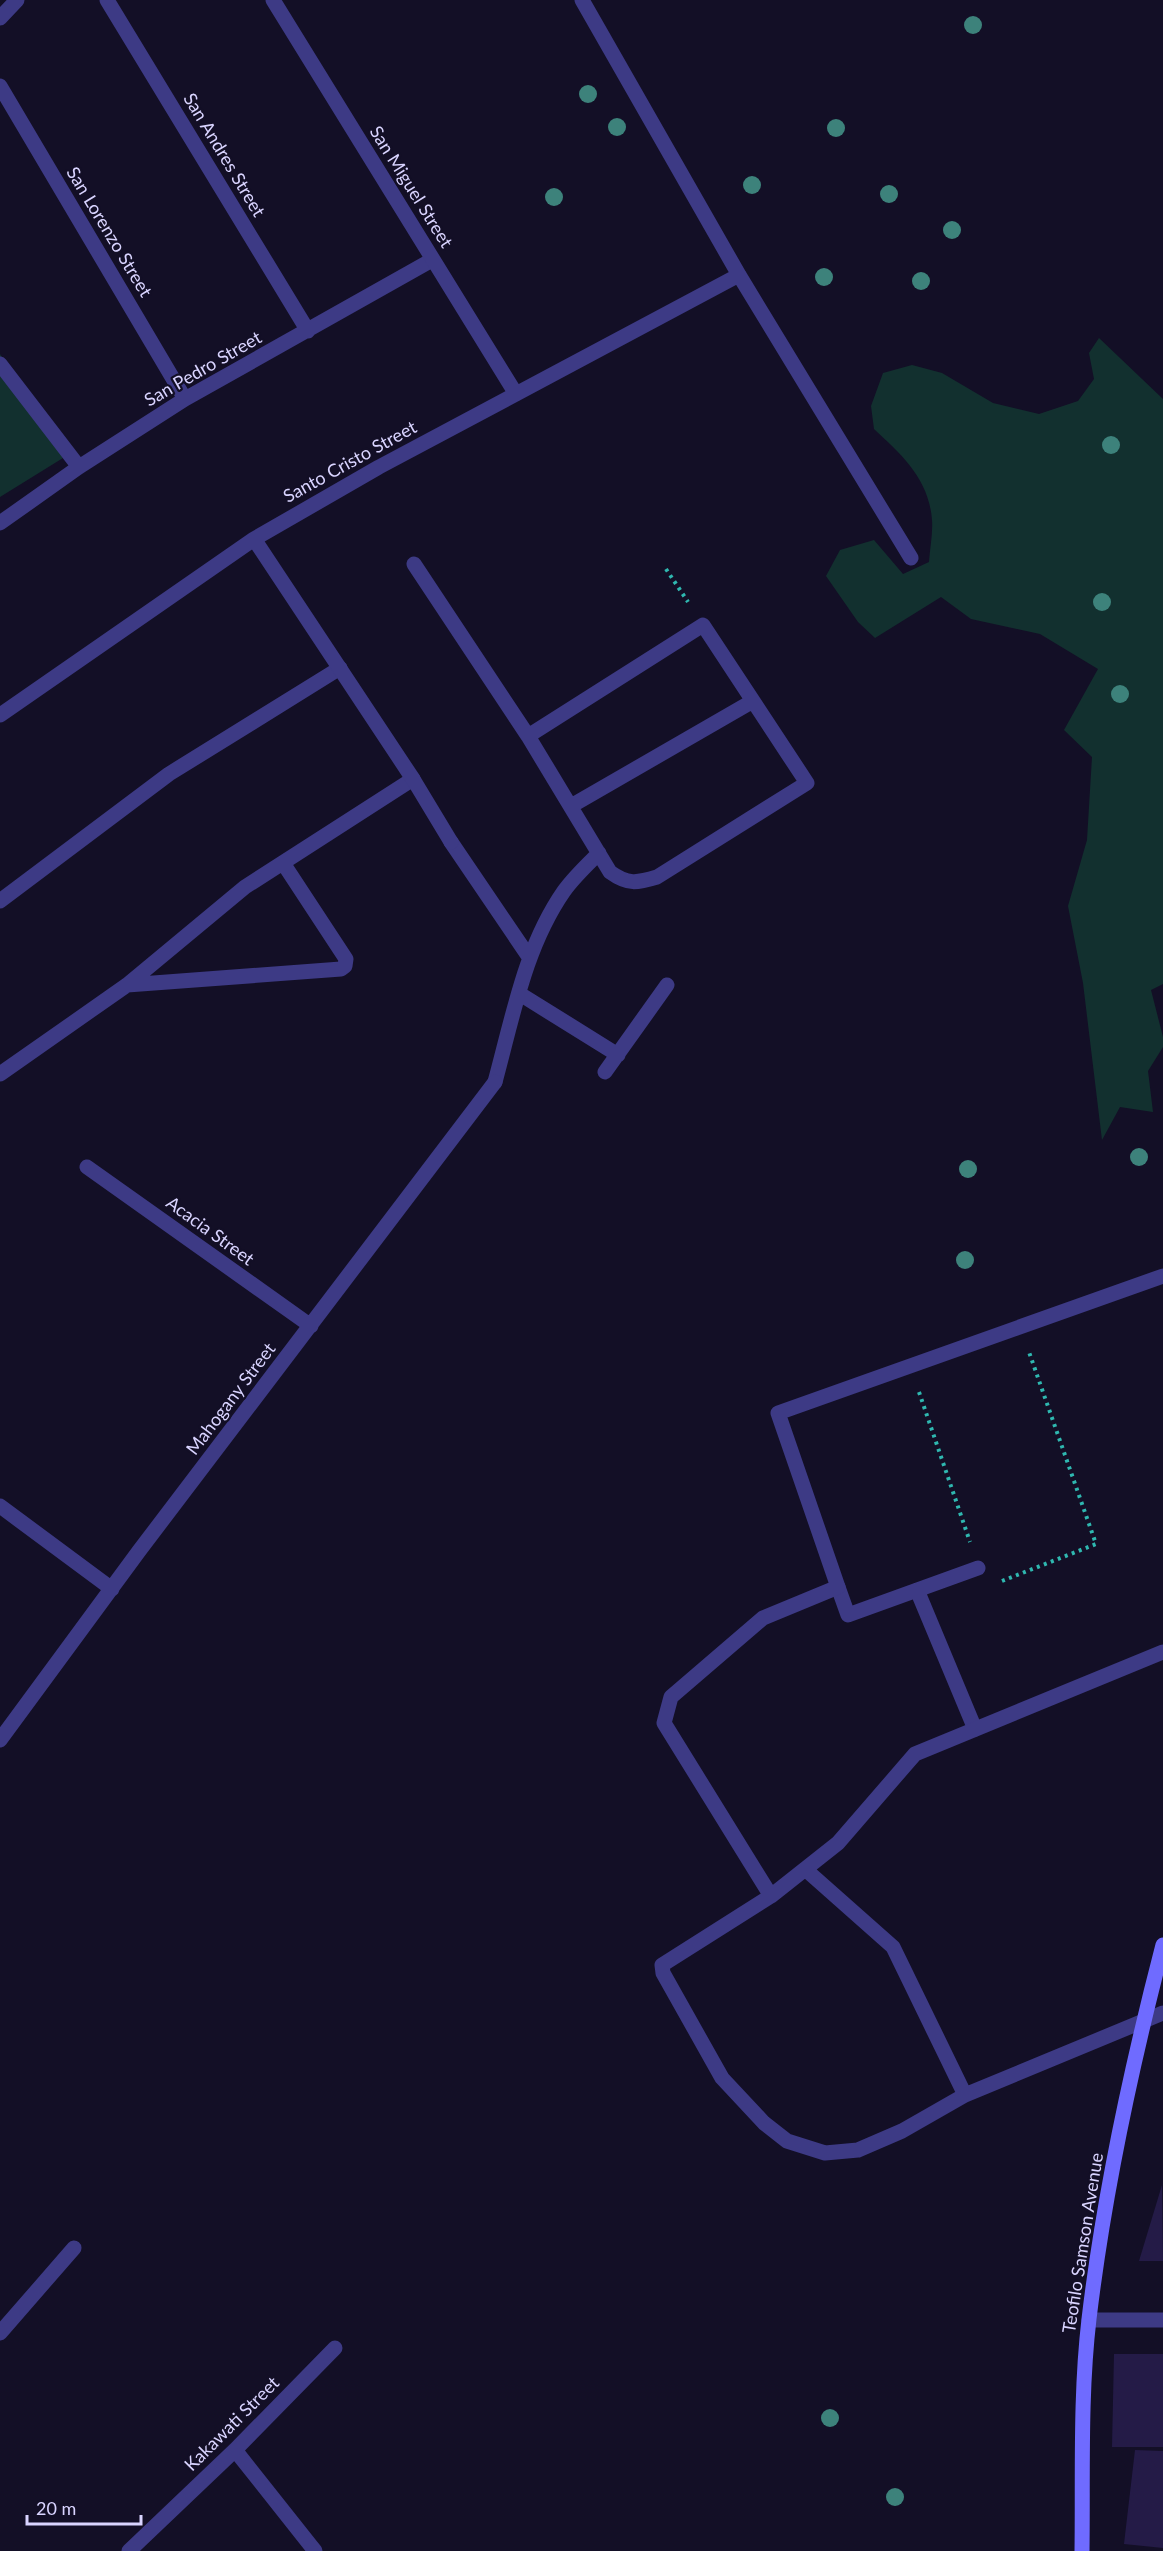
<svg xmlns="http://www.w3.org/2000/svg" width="1163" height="2551" font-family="Lato,sans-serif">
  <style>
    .green { fill: #12302f }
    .building { fill: #241b47 }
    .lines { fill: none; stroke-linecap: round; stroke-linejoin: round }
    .path { stroke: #2fb8b0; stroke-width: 4; stroke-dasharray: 3 4.5; stroke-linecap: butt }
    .lane { stroke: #3d3a85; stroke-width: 15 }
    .street { stroke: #3d3a85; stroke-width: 15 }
    .secondary { stroke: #6f6bff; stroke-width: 15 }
    .tree { fill: #3d827b }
    .labels { text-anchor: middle; stroke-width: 4.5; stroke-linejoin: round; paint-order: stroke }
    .street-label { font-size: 18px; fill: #d9d4ff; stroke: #130f26 }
  </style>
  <rect width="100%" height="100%" fill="#130f26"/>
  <path class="green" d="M 1099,338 L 1163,399 L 1163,984 L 1151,990 L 1163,1037 L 1163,1047 L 1148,1071 L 1153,1112 L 1120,1107 L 1102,1140 L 1083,983 L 1068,906 L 1087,840 L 1092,757 L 1064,730 L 1098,669 L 1040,634 L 971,619 L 941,597 L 875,638 L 858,622 L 826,576 L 840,550 L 874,540 L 903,574 L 929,562 C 930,548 933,533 932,520 C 929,479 902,455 874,429 L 871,406 L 883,373 L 912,365 L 942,373 L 993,403 L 1039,414 L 1078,401 L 1094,379 L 1089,353 Z
    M 0,354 L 63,458 L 0,497 Z"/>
  <path class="building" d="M 1162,2185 L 1163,2261 L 1139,2261 Z
    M 1114,2354 L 1163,2354 L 1163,2447 L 1112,2447 Z
    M 1135,2450 L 1163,2451 L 1163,2548 L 1124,2544 Z"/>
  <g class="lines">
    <path class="path" d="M 666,569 L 688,602
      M 919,1392 L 970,1542
      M 1002,1581 L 1096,1544 L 1029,1352"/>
    <path class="lane" d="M 107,0 L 308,331
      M 0,86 L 185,399
      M 0,364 L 79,467
      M 0,523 L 79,467 L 185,399 L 432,260
      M 414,564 L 528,736 L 610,872 C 628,885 637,883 657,877 L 807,783 L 703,625 L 528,736
      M 571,806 L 753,701
      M 451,842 L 529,957
      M 0,901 L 169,774 L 340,668
      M 127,985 L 341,969 L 345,966 L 346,959 L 283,863
      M 520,994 L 618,1055
      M 605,1072 L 667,985
      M 0,1074 L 127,985 L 245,887 L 413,779
      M 495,1082 C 513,1016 525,947 564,891 C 574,877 587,865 599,853
      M 838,1587 L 848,1615 L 978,1568
      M 917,1590 L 975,1729
      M 0,2333 L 74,2248"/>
    <path class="street" d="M 273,0 L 516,394
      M 582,0 L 739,275 L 911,558
      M 0,18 L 17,0
      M 254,539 L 413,779 L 451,842
      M 0,715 L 254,539 L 379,467 L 739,275
      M 87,1167 L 311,1326
      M 0,1506 L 112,1589
      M 1163,1652 L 915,1754 L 838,1843 L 771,1896 L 662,1965 L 663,1973 L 722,2078 L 764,2123 L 787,2141 L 825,2153 L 858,2150 L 902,2131 L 965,2095 L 1163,2013
      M 0,1740 L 139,1551 L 495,1082
      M 805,1869 L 893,1947 L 965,2095
      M 771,1896 L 664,1723 L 671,1697 L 763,1618 L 838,1587 L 778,1413 L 1163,1276
      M 1089,2320 L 1163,2320
      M 235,2450 L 315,2551
      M 129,2551 L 235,2450 L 335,2348"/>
    <path class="secondary" d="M 1082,2551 C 1083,2474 1080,2396 1089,2319 C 1104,2193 1131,2068 1163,1945"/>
  </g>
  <g class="tree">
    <circle cx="973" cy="25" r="9"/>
    <circle cx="588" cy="94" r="9"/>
    <circle cx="617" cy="127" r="9"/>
    <circle cx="836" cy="128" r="9"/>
    <circle cx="752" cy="185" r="9"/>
    <circle cx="889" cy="194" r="9"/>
    <circle cx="554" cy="197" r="9"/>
    <circle cx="952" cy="230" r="9"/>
    <circle cx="824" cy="277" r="9"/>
    <circle cx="921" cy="281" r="9"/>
    <circle cx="1111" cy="445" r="9"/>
    <circle cx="1102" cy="602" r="9"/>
    <circle cx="1120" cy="694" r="9"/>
    <circle cx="1139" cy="1157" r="9"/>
    <circle cx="968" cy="1169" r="9"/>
    <circle cx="965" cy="1260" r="9"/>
    <circle cx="830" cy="2418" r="9"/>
    <circle cx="895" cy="2497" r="9"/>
  </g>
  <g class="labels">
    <g class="street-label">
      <text transform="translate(224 155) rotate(59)" y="6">San Andres Street</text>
      <text transform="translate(411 187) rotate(58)" y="6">San Miguel Street</text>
      <text transform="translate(109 232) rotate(59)" y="6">San Lorenzo Street</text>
      <text transform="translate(203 369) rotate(-30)" y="6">San Pedro Street</text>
      <text transform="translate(350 462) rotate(-29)" y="6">Santo Cristo Street</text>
      <text transform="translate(210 1231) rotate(36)" y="6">Acacia Street</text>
      <text transform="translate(231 1399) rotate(-53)" y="6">Mahogany Street</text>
      <text transform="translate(1083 2243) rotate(-81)" y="6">Teofilo Samson Avenue</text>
      <text transform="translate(232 2424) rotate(-45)" y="6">Kakawati Street</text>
    </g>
  </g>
  <path d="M27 2515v9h114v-9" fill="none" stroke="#d9d4ff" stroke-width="3"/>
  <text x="36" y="2515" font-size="18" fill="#d9d4ff" stroke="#130f26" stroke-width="4.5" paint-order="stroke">20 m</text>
</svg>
